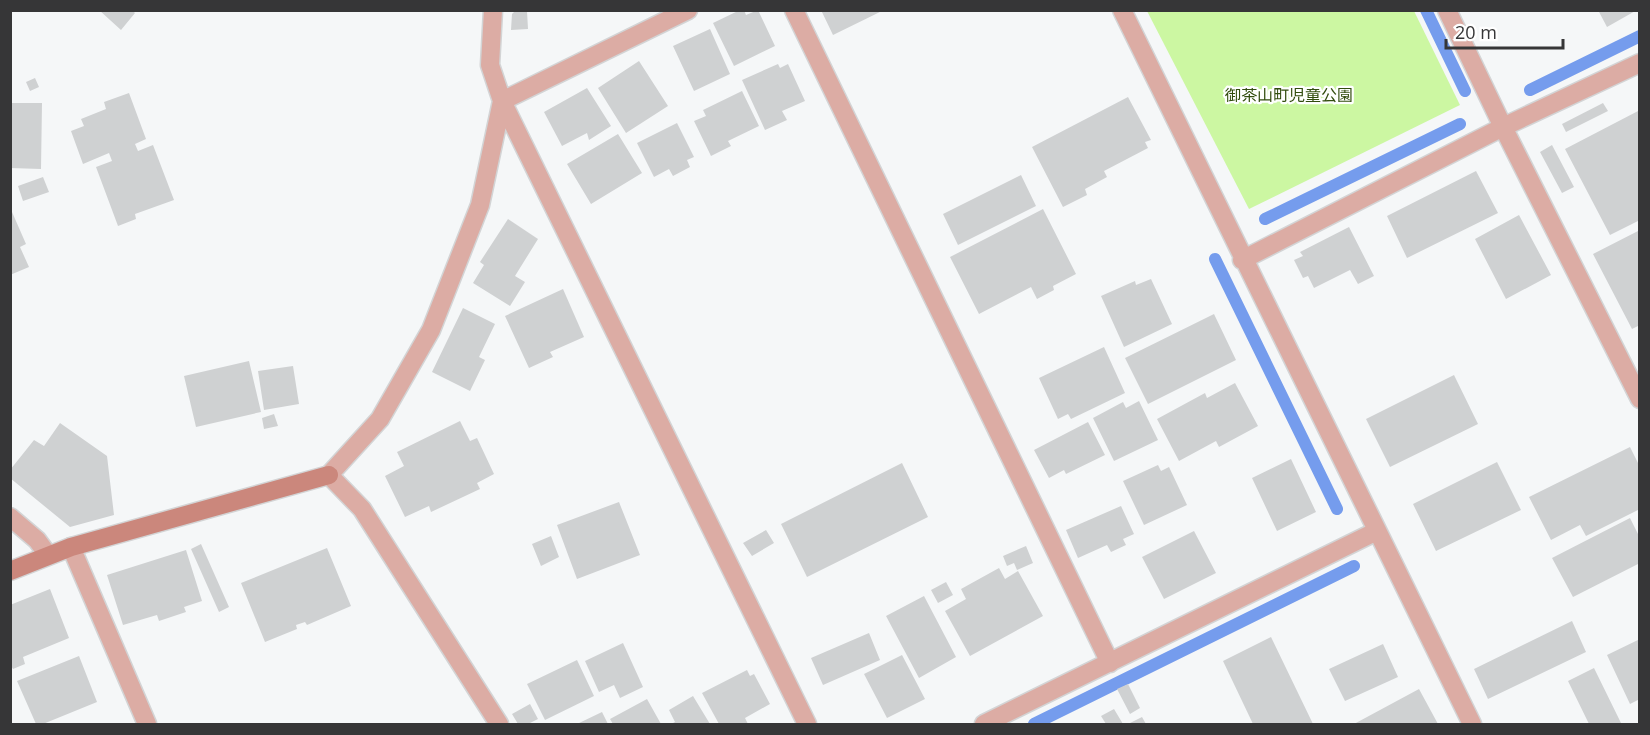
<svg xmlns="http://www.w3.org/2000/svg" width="1650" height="735" font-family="'Open Sans','Noto Sans JP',sans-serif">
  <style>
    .green { fill: #ccf7a2 }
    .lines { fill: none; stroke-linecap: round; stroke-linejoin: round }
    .stream { stroke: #759ced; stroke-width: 12 }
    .building { fill: #cfd1d2 }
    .street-casing { stroke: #d3d4d5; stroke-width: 21 }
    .secondary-casing { stroke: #d3d4d5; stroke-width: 21 }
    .street { stroke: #dcaca4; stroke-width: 18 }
    .secondary { stroke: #cb877c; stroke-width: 18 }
    .labels { text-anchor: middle; stroke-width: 4.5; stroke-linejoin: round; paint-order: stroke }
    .park-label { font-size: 16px; fill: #324d0e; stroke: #fff }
  </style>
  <rect width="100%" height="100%" fill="#f5f7f8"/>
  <path class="green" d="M 1147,11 L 1414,11 L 1460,105 L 1249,209 Z"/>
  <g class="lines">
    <path class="stream" d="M 1426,10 L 1465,91
      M 1530,90 L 1640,36
      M 1265,219 L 1460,124
      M 1215,259 L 1337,509
      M 1034,724 L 1354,566"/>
  </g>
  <path class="building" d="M 99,10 L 132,10 L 135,13 L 121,30 Z
    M 516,10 L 527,11 L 528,29 L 511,30 L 512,14 Z
    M 740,10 L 744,10 L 746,15 L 758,10 L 775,46 L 734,66 L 713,23 Z
    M 821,10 L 884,10 L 833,35 Z
    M 1598,10 L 1637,10 L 1607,27 Z
    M 710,29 L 730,74 L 694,91 L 673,46 Z
    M 639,61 L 668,106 L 626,133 L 598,88 Z
    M 778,64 L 780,68 L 788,64 L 805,101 L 782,111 L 787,120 L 765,130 L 742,80 Z
    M 35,78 L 39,87 L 30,91 L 26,82 Z
    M 587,88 L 611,126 L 589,140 L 587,133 L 562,146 L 544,112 Z
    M 742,91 L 759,126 L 728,141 L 731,146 L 711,156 L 694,121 L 706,116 L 703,110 Z
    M 129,93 L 146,139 L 135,144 L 138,151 L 153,145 L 174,200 L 135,214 L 136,219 L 118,226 L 96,167 L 112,161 L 109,153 L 83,164 L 71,131 L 84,126 L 81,119 L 106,109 L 104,102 Z
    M 1128,97 L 1151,140 L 1145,142 L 1148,148 L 1104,171 L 1107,177 L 1085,189 L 1087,195 L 1063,207 L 1032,147 Z
    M 10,103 L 42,103 L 41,169 L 10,168 Z
    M 1603,103 L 1608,111 L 1566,132 L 1562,124 Z
    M 1640,110 L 1640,220 L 1610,235 L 1565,149 Z
    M 677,123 L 694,157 L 687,160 L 690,167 L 673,176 L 669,169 L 654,177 L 637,143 Z
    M 618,134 L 642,173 L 591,204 L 567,164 Z
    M 1552,145 L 1574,187 L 1562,193 L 1540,152 Z
    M 1476,171 L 1498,213 L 1407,258 L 1387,216 Z
    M 1021,175 L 1036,206 L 958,245 L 943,214 Z
    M 43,177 L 49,192 L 23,201 L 18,186 Z
    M 1043,209 L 1076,274 L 1053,286 L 1054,290 L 1037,299 L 1031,287 L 979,314 L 950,257 Z
    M 12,212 L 26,244 L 20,247 L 29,267 L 10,275 L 10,213 Z
    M 1519,215 L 1551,275 L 1506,299 L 1475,239 Z
    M 508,219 L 538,239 L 515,276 L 525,282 L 510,306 L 473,283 L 484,265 L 480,262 Z
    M 1349,227 L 1374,276 L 1358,284 L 1350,270 L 1314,288 L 1308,276 L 1303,278 L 1294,260 L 1303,256 L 1300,252 Z
    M 1640,230 L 1640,325 L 1632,329 L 1593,254 Z
    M 1151,279 L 1172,324 L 1124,347 L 1101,296 L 1135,281 L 1136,285 Z
    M 563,289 L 584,337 L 550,352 L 553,357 L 529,368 L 505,316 Z
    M 463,308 L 495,324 L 479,357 L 485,360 L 470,391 L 432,372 Z
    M 1214,314 L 1236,360 L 1148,404 L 1125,358 Z
    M 1104,347 L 1125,393 L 1071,419 L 1068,414 L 1058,419 L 1039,378 Z
    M 249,361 L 261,412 L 196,427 L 184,376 Z
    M 293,366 L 299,404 L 264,410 L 258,371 Z
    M 1454,375 L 1478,424 L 1390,467 L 1366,419 Z
    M 1235,383 L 1258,426 L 1219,447 L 1216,441 L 1179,461 L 1157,419 L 1205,393 L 1207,398 Z
    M 1139,401 L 1158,440 L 1114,461 L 1093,418 L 1123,402 L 1126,408 Z
    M 274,414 L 278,426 L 264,429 L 262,418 Z
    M 460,421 L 470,441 L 477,438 L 494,474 L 477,483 L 480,489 L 431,512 L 429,506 L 405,517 L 385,476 L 404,466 L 397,452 Z
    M 1088,422 L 1105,455 L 1066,474 L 1064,470 L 1049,478 L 1034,450 Z
    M 60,423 L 107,456 L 114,515 L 70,527 L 10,478 L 10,470 L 34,440 L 44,446 Z
    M 1630,447 L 1640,467 L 1640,509 L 1586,536 L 1580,525 L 1551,540 L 1529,497 Z
    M 1291,459 L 1316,512 L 1277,531 L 1252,478 Z
    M 1497,462 L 1521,510 L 1436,551 L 1413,504 Z
    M 902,463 L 928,517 L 807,577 L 781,524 Z
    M 1158,465 L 1161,471 L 1169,467 L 1187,505 L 1144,525 L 1123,481 Z
    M 619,502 L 640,555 L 577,579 L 557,525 Z
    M 1121,506 L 1134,534 L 1123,539 L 1126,545 L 1111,552 L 1107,545 L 1078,558 L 1066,530 Z
    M 1630,518 L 1640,538 L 1640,563 L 1573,597 L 1552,558 Z
    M 766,530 L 774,543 L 752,556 L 743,543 Z
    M 1194,531 L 1216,573 L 1164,599 L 1142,557 Z
    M 551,536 L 559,557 L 541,566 L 532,544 Z
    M 201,544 L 229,607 L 219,612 L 191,549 Z
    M 1026,546 L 1033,563 L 1017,570 L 1014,563 L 1007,566 L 1003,556 Z
    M 327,548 L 351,606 L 307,625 L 305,622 L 296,625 L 297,629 L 265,642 L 241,583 Z
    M 186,550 L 202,601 L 184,607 L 186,612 L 159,621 L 157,615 L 123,625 L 107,575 Z
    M 999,568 L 1005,579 L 1018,571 L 1043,616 L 970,656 L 945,611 L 966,599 L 961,589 Z
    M 946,582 L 953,595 L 938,603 L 931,590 Z
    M 50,589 L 69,638 L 23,657 L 25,664 L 13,669 L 10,664 L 10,605 Z
    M 924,596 L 956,657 L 919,678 L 886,616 Z
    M 1572,621 L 1586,652 L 1488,699 L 1474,669 Z
    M 869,633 L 880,660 L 823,685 L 811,658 Z
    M 1271,637 L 1313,724 L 1253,724 L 1223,661 Z
    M 1640,639 L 1640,699 L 1630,704 L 1607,655 Z
    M 623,643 L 643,687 L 620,698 L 614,685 L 599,692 L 585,661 Z
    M 1383,644 L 1398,677 L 1345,701 L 1329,669 Z
    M 902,655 L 925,699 L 887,718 L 864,674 Z
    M 79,656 L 97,702 L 43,724 L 36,724 L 17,681 Z
    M 577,660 L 594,696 L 545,720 L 527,684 Z
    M 1594,668 L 1621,723 L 1618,724 L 1589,724 L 1568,681 Z
    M 747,670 L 750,676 L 754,674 L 770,704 L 745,718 L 748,724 L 719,724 L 702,693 Z
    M 1128,684 L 1140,708 L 1130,714 L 1117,689 Z
    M 1419,689 L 1438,724 L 1354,724 Z
    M 693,696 L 710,724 L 671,724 L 675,722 L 669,710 Z
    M 647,699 L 661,724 L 613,724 L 610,719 Z
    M 530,704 L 538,719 L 528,724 L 518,724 L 512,714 Z
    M 1114,709 L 1123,724 L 1106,724 L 1101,716 Z
    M 602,712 L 608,724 L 577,724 Z
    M 1142,717 L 1146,724 L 1128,724 Z"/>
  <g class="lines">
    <g class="street-casing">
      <path id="street" d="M 493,10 L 490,65 L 502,101 L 807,724
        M 794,10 L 1110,663
        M 1122,10 L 1472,724
        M 1447,10 L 1503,127 L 1640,399
        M 502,101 L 688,10
        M 1242,260 L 1503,127 L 1640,63
        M 10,517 L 37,540 L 48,555
        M 71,547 L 147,724
        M 499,724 L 362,509 L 329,475 L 380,419 L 431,330 L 480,205 L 502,101
        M 984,724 L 1377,531"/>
    </g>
    <g class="secondary-casing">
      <path id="secondary" d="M 10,571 L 71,547 L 329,475"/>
    </g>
    <use href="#street" class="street"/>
    <use href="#secondary" class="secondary"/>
  </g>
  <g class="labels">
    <g class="park-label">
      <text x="1289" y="101">御茶山町児童公園</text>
    </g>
  </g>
  <rect width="1650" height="735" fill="none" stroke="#363637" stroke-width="24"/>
  <path d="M1446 39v9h117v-9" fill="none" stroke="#363637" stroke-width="3"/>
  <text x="1455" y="39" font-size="18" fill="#363637" stroke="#ffffff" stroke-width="4.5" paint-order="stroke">20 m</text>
</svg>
